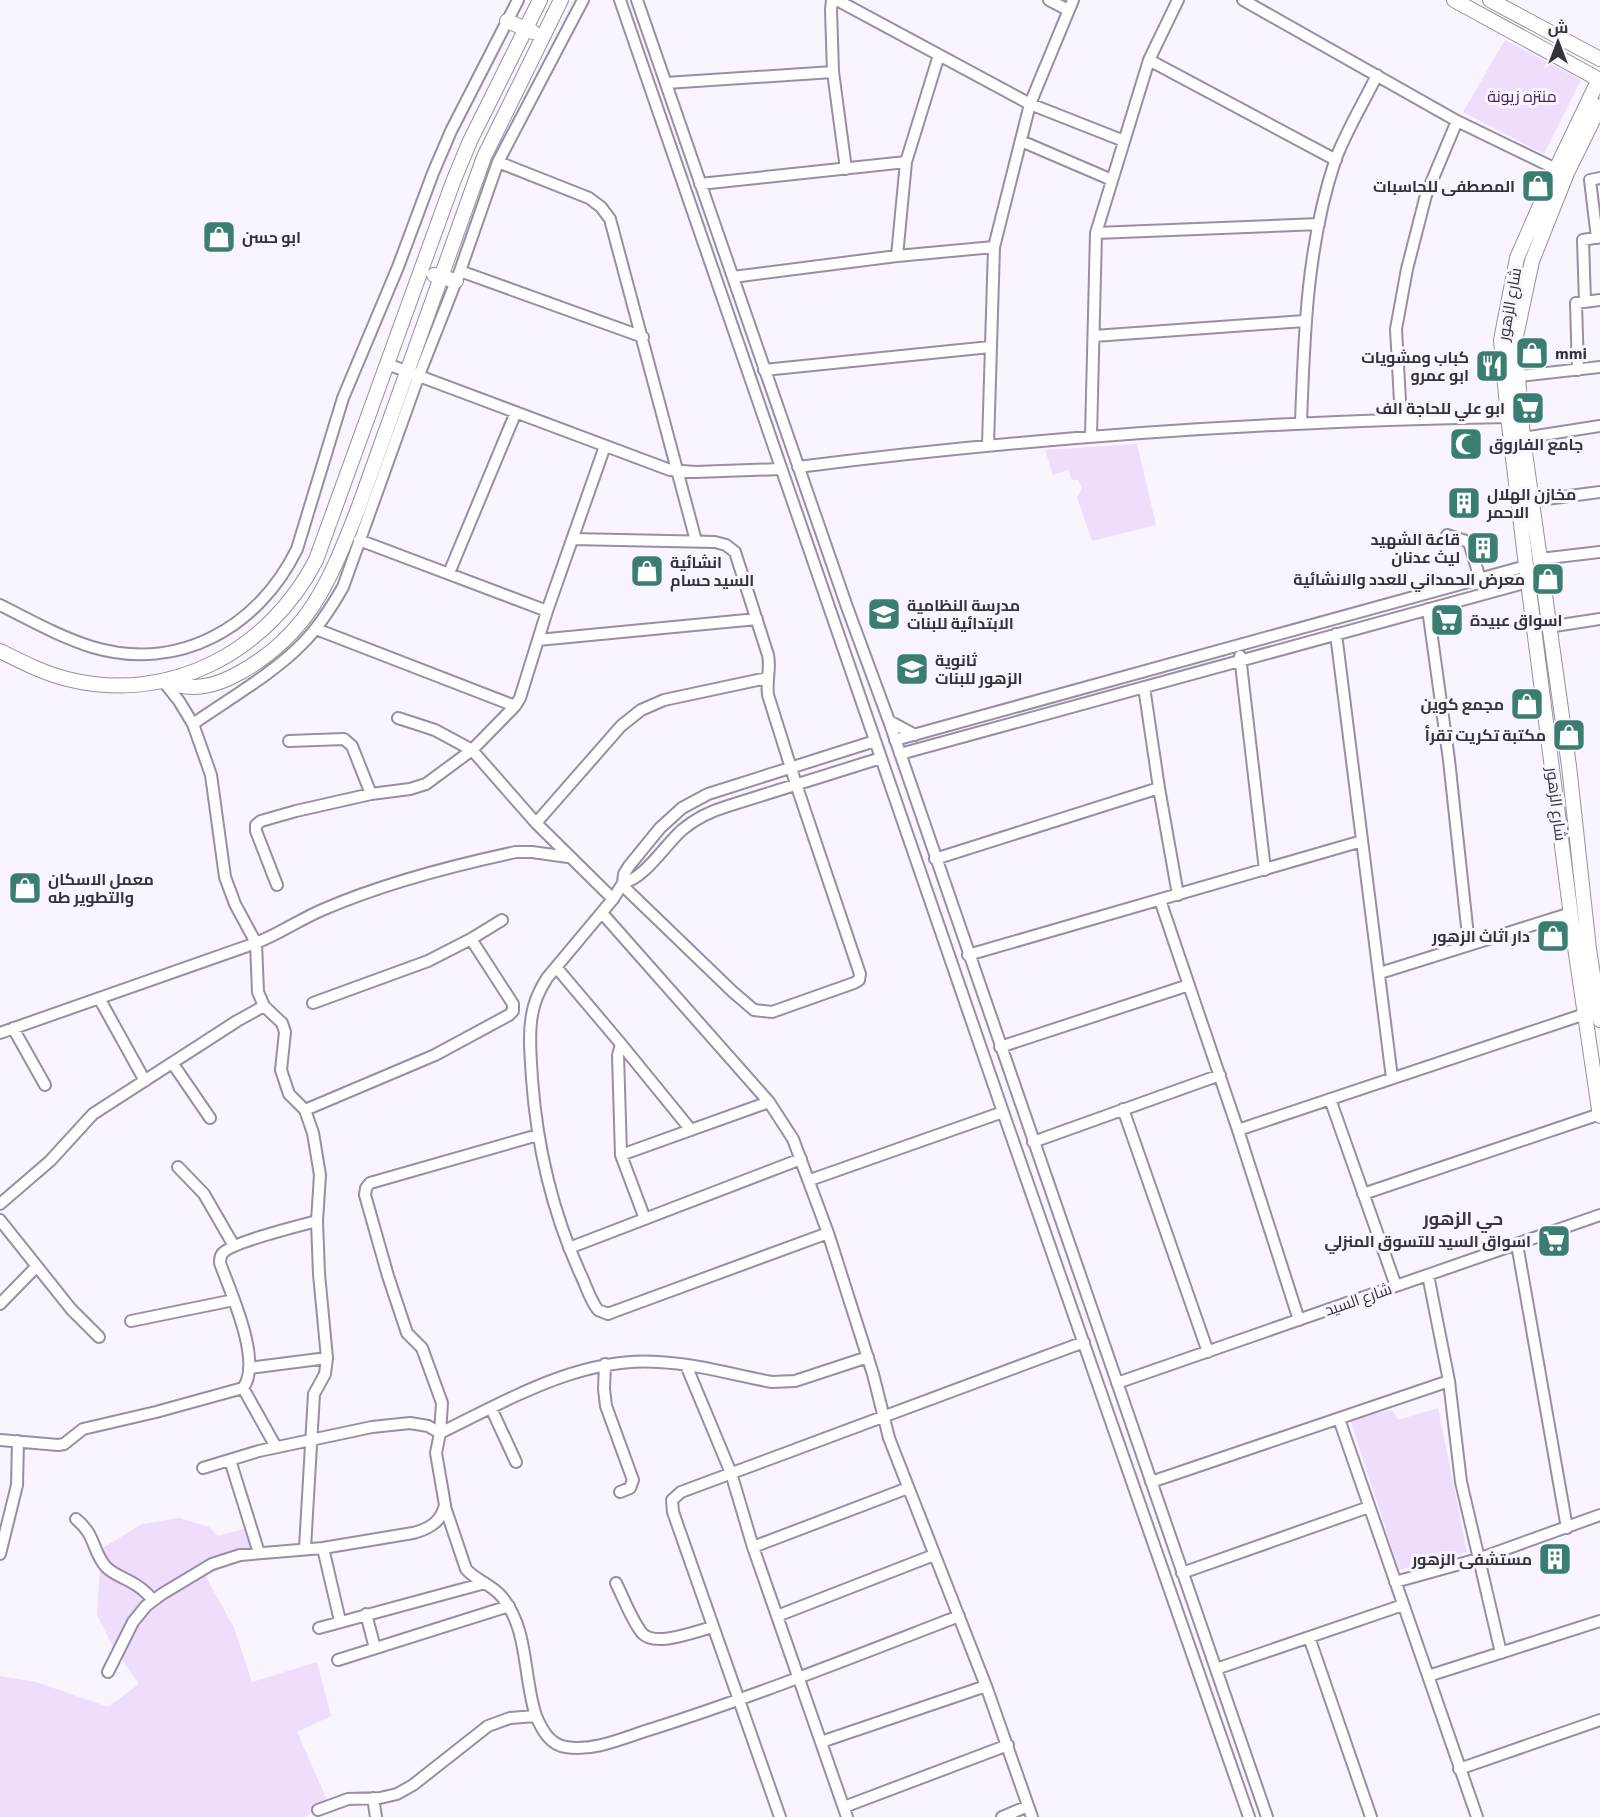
<svg xmlns="http://www.w3.org/2000/svg" width="1600" height="1817" font-family="'Source Sans 3',Cairo,sans-serif">
  <style>
    .green { fill: #efddfd }
    .lines { fill: none; stroke-linecap: round; stroke-linejoin: round }
    .minor-casing { stroke: #998ea2; stroke-width: 14 }
    .major-casing { stroke: #998ea2; stroke-width: 16 }
    .minor { stroke: #fff; stroke-width: 10 }
    .major { stroke: #fff; stroke-width: 14 }
    .labels { text-anchor: middle; stroke-width: 6; stroke-linejoin: round; paint-order: stroke }
    .park-label { font-size: 16px; fill: #461e5d; stroke: #f9f4fd }
    .poi-label { font-size: 16px; font-weight: bold; fill: #36323a; stroke: #f9f4fd; text-anchor: end }
    .street-label { font-size: 16px; fill: #36323a; stroke: #f9f4fd }
    .neighbourhood-label { font-size: 18px; font-weight: bold; fill: #3c3243; stroke: #f9f4fd }
  </style>
  <rect width="100%" height="100%" fill="#f9f4fd"/>
  <path class="green" d="M 1505,40 L 1581,80 L 1544,154 L 1463,112 Z
    M 1137,444 L 1156,525 L 1092,541 L 1077,497 L 1082,489 L 1078,480 L 1072,480 L 1068,470 L 1053,475 L 1045,450 Z
    M 1438,1408 L 1467,1552 L 1399,1570 L 1350,1419 L 1392,1410 L 1398,1420 Z
    M 179,1518 L 209,1527 L 218,1536 L 247,1528 L 254,1558 L 205,1575 L 234,1628 L 252,1682 L 317,1662 L 331,1716 L 297,1732 L 328,1802 L 305,1817 L 0,1817 L 0,1676 L 36,1682 L 108,1707 L 139,1684 L 113,1647 L 97,1615 L 101,1549 L 142,1524 Z"/>
  <g class="lines">
    <g class="minor-casing">
      <path id="minor" d="M 620,0 L 1003,1112 L 1249,1817
        M 637,0 L 847,607 L 889,721 L 1267,1817
        M 832,0 L 831,10 L 833,72 L 846,169
        M 837,0 L 1030,104 L 1124,141
        M 1049,0 L 1068,10
        M 1243,0 L 1457,121 L 1556,169
        M 1149,60 L 1336,160
        M 666,83 L 833,72
        M 1021,141 L 1112,180
        M 498,162 L 589,198 L 601,207 L 610,219 L 696,541
        M 700,184 L 906,162
        M 1096,233 L 1319,224
        M 1597,238 L 1590,180 L 1600,178
        M 897,256 L 906,162 L 939,55
        M 460,271 L 643,337
        M 733,277 L 897,256 L 994,247
        M 1585,302 L 1583,240 L 1600,237
        M 1094,336 L 1304,321
        M 387,364 L 670,470 L 695,472 L 781,469
        M 764,370 L 990,347
        M 1578,370 L 1576,303 L 1600,300
        M 1519,376 L 1600,367
        M 1401,419 L 1396,329 L 1407,269 L 1426,195 L 1457,121
        M 1301,423 C 1304,335 1307,245 1335,161 C 1345,133 1364,102 1377,75
        M 1091,436 L 1096,233 L 1149,60 L 1178,0
        M 1523,438 L 1600,426
        M 988,445 L 994,247 L 1030,104 L 1073,0
        M 798,467 C 1034,437 1270,421 1508,417
        M 1531,501 L 1600,492
        M 1447,535 L 1469,542 L 1480,579
        M 572,539 L 715,542 L 726,545 L 735,552 L 768,655 C 771,668 766,681 768,695 L 796,784 L 860,974 L 859,980 L 854,983 L 772,1012 L 754,1010 L 733,992 L 622,885
        M 359,540 L 547,611
        M 1540,559 L 1600,552
        M 449,573 L 516,412
        M 0,605 C 30,620 60,637 92,647 C 179,673 259,627 297,549 L 343,398 L 398,267 L 433,173 L 451,131 L 518,0
        M 1428,609 L 1449,760 L 1469,945
        M 1548,627 L 1600,619
        M 316,629 L 515,706
        M 1336,634 L 1392,1078
        M 538,640 L 757,619
        M 1240,656 L 1265,870
        M 163,681 L 179,701 L 193,724 L 211,775 L 225,877 L 235,904 L 256,943 L 258,992 L 264,1006 L 282,1023 L 285,1032 L 281,1070 L 289,1094 L 305,1110 L 313,1133 L 320,1175 L 317,1221 L 319,1274 L 327,1358 L 325,1374 L 314,1394 L 305,1548
        M 1144,687 L 1159,788 L 1178,895
        M 398,718 L 435,730 L 472,750 L 536,823 L 613,899
        M 889,721 L 915,735
        M 193,724 C 227,700 274,673 302,644 C 319,627 331,608 343,587 L 419,375 L 460,271 L 498,162 L 583,0
        M 895,740 L 1526,566
        M 289,741 L 344,739 L 352,746 L 371,794
        M 900,754 L 1528,582
        M 536,823 L 621,726 L 641,710 L 664,700 L 767,678
        M 935,859 L 1159,788
        M 623,883 C 645,878 665,845 682,830 C 696,818 711,811 728,806 L 881,758
        M 277,885 L 256,831 L 256,825 L 261,821 L 296,811 L 371,794 L 410,789 L 426,784 L 472,750 L 515,706 L 520,698 L 547,611 L 605,446
        M 1160,900 L 1238,1130
        M 602,913 L 769,1102 L 793,1139 L 828,1233 L 873,1374 L 889,1438 L 986,1686 L 1032,1817
        M 968,955 L 1362,841
        M 556,967 L 621,1044 L 691,1130
        M 1380,973 L 1571,913
        M 99,998 L 145,1081
        M 313,1003 L 428,961 L 471,939 L 502,920
        M 13,1028 L 45,1085
        M 0,1033 L 256,943 C 279,934 299,920 322,910 C 384,883 450,866 516,852 L 532,852 L 568,857
        M 621,1044 L 618,1055 L 621,1155 L 645,1219
        M 1000,1047 L 1189,985
        M 173,1064 L 210,1118
        M 1330,1099 L 1396,1286
        M 1123,1109 L 1208,1352
        M 305,1110 L 435,1055 L 509,1015 L 513,1011 L 513,1004 L 471,939
        M 1033,1142 L 1220,1075
        M 621,1155 L 769,1102
        M 178,1167 L 204,1194 L 234,1246
        M 810,1180 L 1003,1112
        M 1363,1194 L 1600,1114
        M 0,1204 L 50,1161 L 93,1114 L 237,1021 L 264,1006
        M 0,1220 L 71,1309 L 99,1337
        M 828,1233 L 613,1312 L 608,1314 L 598,1310 C 590,1300 586,1285 580,1273 C 552,1211 537,1147 532,1079 C 531,1059 528,1036 532,1015 C 534,1001 540,989 547,978 L 613,899 L 623,883 L 624,874 L 629,866 L 660,828 L 682,808 L 708,794 L 875,741
        M 1517,1244 L 1567,1528
        M 569,1248 L 801,1159
        M 1428,1275 L 1449,1381 L 1461,1482 L 1501,1653
        M 0,1304 L 36,1267
        M 1299,1320 L 1238,1130 L 1585,1014
        M 131,1321 L 234,1300
        M 605,1364 L 604,1389 L 606,1406 L 633,1480 L 630,1488 L 620,1492
        M 686,1365 L 731,1473 L 753,1547 L 847,1817
        M 249,1368 L 327,1358
        M 1117,1383 L 1600,1215
        M 243,1388 L 276,1447
        M 491,1408 L 516,1462
        M 1339,1419 L 1477,1817
        M 440,1433 C 508,1400 581,1356 659,1362 C 697,1364 734,1375 772,1382 L 795,1381 L 868,1357
        M 0,1440 L 58,1445 L 64,1444 L 83,1429 L 156,1412 L 243,1388 C 263,1362 230,1291 220,1263 C 220,1259 220,1257 222,1254 C 229,1243 302,1225 317,1221
        M 230,1460 L 259,1553
        M 203,1468 L 259,1451 L 372,1427 L 410,1423 L 428,1426 L 440,1433
        M 1151,1482 L 1449,1381
        M 445,1507 L 466,1569 C 476,1581 492,1584 502,1597 C 529,1630 523,1677 536,1716 C 542,1730 550,1745 566,1747 C 596,1752 627,1736 655,1728 C 758,1695 858,1655 959,1616
        M 76,1519 C 96,1535 92,1551 106,1567 C 113,1574 122,1577 131,1582 C 139,1586 147,1593 153,1600
        M 753,1547 L 908,1488
        M 323,1548 L 340,1621
        M 0,1554 L 17,1485 L 18,1441
        M 1182,1573 L 1369,1507
        M 1395,1582 L 1478,1559 L 1600,1515
        M 616,1583 C 624,1599 631,1619 642,1633 C 655,1648 696,1631 713,1627
        M 366,1614 L 375,1648
        M 777,1616 L 934,1555
        M 319,1628 L 485,1583
        M 1309,1637 L 1371,1817
        M 338,1660 L 509,1606
        M 1216,1669 L 1403,1605
        M 108,1672 L 133,1622 L 146,1606 L 162,1594 L 212,1564 L 240,1555 L 323,1548 L 413,1533 C 429,1529 441,1522 445,1505 L 436,1453 L 440,1433 L 442,1403 L 422,1348 L 407,1333 L 388,1276 L 365,1195 L 366,1188 L 370,1183 L 538,1135
        M 1428,1676 L 1600,1621
        M 821,1742 L 986,1686
        M 1459,1769 L 1600,1720
        M 373,1798 L 376,1817
        M 844,1807 L 1008,1745
        M 318,1810 L 348,1799 L 380,1798 L 397,1794 L 413,1785 L 488,1726 L 510,1718 L 536,1716
        M 780,1817 L 673,1512 L 672,1500 L 681,1492 L 1084,1342
        M 1002,1817 L 1028,1806"/>
    </g>
    <g class="major-casing">
      <path id="major" d="M 1454,0 L 1600,80
        M 1490,0 L 1600,59
        M 507,21 L 533,32
        M 1599,79 L 1556,169 L 1517,258 L 1501,340 L 1508,417 L 1528,582 L 1575,947 L 1600,1116
        M 1600,106 L 1567,173 L 1532,261 L 1515,341 L 1523,438 L 1569,766 L 1589,949 L 1600,1020
        M 434,275 L 456,281
        M 0,651 C 22,662 43,673 67,679 C 170,705 269,651 316,560 L 453,182 L 470,141 L 540,0
        M 163,681 C 191,692 215,687 241,672 C 310,633 330,580 358,509 L 484,157 L 561,0"/>
    </g>
    <use href="#minor" class="minor"/>
    <use href="#major" class="major"/>
  </g>
  <defs>
    <g id="shop-square" transform="scale(1.725)"><rect x="-9" y="-9" width="18" height="18" rx="4" fill="#3a7e72" stroke="#f9f4fd"/><path d="M-5-2.5h2.3a2.7 3.5 0 0 1 5.4 0H5L5.5 6h-11ZM-1.5-2.5h3a1.5 2.3 0 0 0-3 0Z" fill="#fff"/></g>
    <g id="restaurant-square" transform="scale(1.725)"><rect x="-9" y="-9" width="18" height="18" rx="4" fill="#3a7e72" stroke="#f9f4fd"/><path d="M-5-6h1v4h1v-4h1v4h1v-4h1v5L-1.5 .5V6h-2V.5L-5-1ZM5-6V6H3V1.5H1.5Q1.5-4 5-6Z" fill="#fff"/></g>
    <g id="supermarket-square" transform="scale(1.725)"><rect x="-9" y="-9" width="18" height="18" rx="4" fill="#3a7e72" stroke="#f9f4fd"/><path d="M-6-5.5h2.5l.6 2H6L4.5 2H-2.5L-4.4-4H-6ZM-1.5 3.2a1.3 1.3 0 1 0 .1 0ZM3 3.2a1.3 1.3 0 1 0 .1 0Z" fill="#fff"/></g>
    <g id="mosque-square" transform="scale(1.725)"><rect x="-9" y="-9" width="18" height="18" rx="4" fill="#3a7e72" stroke="#f9f4fd"/><path d="M3.5-4.9A6 6 0 1 0 3.5 4.9A5 5 0 1 1 3.5-4.9Z" fill="#fff"/></g>
    <g id="building-square" transform="scale(1.725)"><rect x="-9" y="-9" width="18" height="18" rx="4" fill="#3a7e72" stroke="#f9f4fd"/><path d="M-4-6H4V6H1V3H-1V6H-4ZM-2.5-4.3h1.7v1.8h-1.7ZM.8-4.3h1.7v1.8H.8ZM-2.5-1h1.7V.8h-1.7ZM.8-1h1.7V.8H.8Z" fill="#fff"/></g>
    <g id="school-square" transform="scale(1.725)"><rect x="-9" y="-9" width="18" height="18" rx="4" fill="#3a7e72" stroke="#f9f4fd"/><path d="M0-5L7-2L0 1L-7-2ZM-4 1L0 2.5L4 1V4Q0 6-4 4Z" fill="#fff"/></g>
  </defs>
  <g fill-rule="evenodd">
    <use href="#shop-square" x="1538" y="186"/>
    <use href="#shop-square" x="219" y="237"/>
    <use href="#shop-square" x="1532" y="353"/>
    <use href="#restaurant-square" x="1492" y="366"/>
    <use href="#supermarket-square" x="1528" y="408"/>
    <use href="#mosque-square" x="1466" y="444"/>
    <use href="#building-square" x="1464" y="503"/>
    <use href="#building-square" x="1483" y="548"/>
    <use href="#shop-square" x="647" y="571"/>
    <use href="#shop-square" x="1548" y="579"/>
    <use href="#school-square" x="884" y="614"/>
    <use href="#supermarket-square" x="1447" y="620"/>
    <use href="#school-square" x="912" y="669"/>
    <use href="#shop-square" x="1527" y="704"/>
    <use href="#shop-square" x="1569" y="735"/>
    <use href="#shop-square" x="25" y="888"/>
    <use href="#shop-square" x="1553" y="936"/>
    <use href="#supermarket-square" x="1554" y="1241"/>
    <use href="#building-square" x="1555" y="1559"/>
  </g>
  <g class="labels">
    <g class="park-label">
      <text x="1522" y="102">منتزه زيونة</text>
    </g>
    <g class="poi-label">
      <text x="1515" y="192">المصطفى للحاسبات</text>
      <text x="242" y="243" text-anchor="start">ابو حسن</text>
      <text x="1555" y="359" text-anchor="start">mmi</text>
      <text x="1469" y="363">كباب ومشويات<tspan x="1469" dy="18">ابو عمرو</tspan></text>
      <text x="1505" y="414">ابو علي للحاجة الف</text>
      <text x="1489" y="450" text-anchor="start">جامع الفاروق</text>
      <text x="1487" y="500" text-anchor="start">مخازن الهلال<tspan x="1487" dy="18">الاحمر</tspan></text>
      <text x="1460" y="545">قاعة الشهيد<tspan x="1460" dy="18">ليث عدنان</tspan></text>
      <text x="670" y="568" text-anchor="start">انشائية<tspan x="670" dy="18">السيد حسام</tspan></text>
      <text x="1525" y="585">معرض الحمداني للعدد والانشائية</text>
      <text x="907" y="611" text-anchor="start">مدرسة النظامية<tspan x="907" dy="18">الابتدائية للبنات</tspan></text>
      <text x="1470" y="626" text-anchor="start">اسواق عبيدة</text>
      <text x="935" y="666" text-anchor="start">ثانوية<tspan x="935" dy="18">الزهور للبنات</tspan></text>
      <text x="1504" y="710">مجمع كوين</text>
      <text x="1546" y="741">مكتبة تكريت تقرأ</text>
      <text x="48" y="885" text-anchor="start">معمل الاسكان<tspan x="48" dy="18">والتطوير طه</tspan></text>
      <text x="1530" y="942">دار اثاث الزهور</text>
      <text x="1531" y="1247">اسواق السيد للتسوق المنزلي</text>
      <text x="1532" y="1565">مستشفى الزهور</text>
    </g>
    <g class="street-label">
      <text transform="translate(1509 304) rotate(-80)" y="6">شارع الزهور</text>
      <text transform="translate(1557 804) rotate(83)" y="6">شارع الزهور</text>
      <text transform="translate(1358 1299) rotate(-19)" y="6">شارع السيد</text>
    </g>
    <g class="neighbourhood-label">
      <text x="1463" y="1225">حي الزهور</text>
    </g>
  </g>
  <g transform="translate(1558 42)" stroke="#f9f4fd" stroke-width="4.5" paint-order="stroke">
  <path d="M0-4.5L10 22L0 15L-10 22Z" fill="#36323a"/>
  <text y="-9" font-size="16" font-weight="bold" text-anchor="middle" fill="#36323a">ش</text>
  </g>
</svg>
